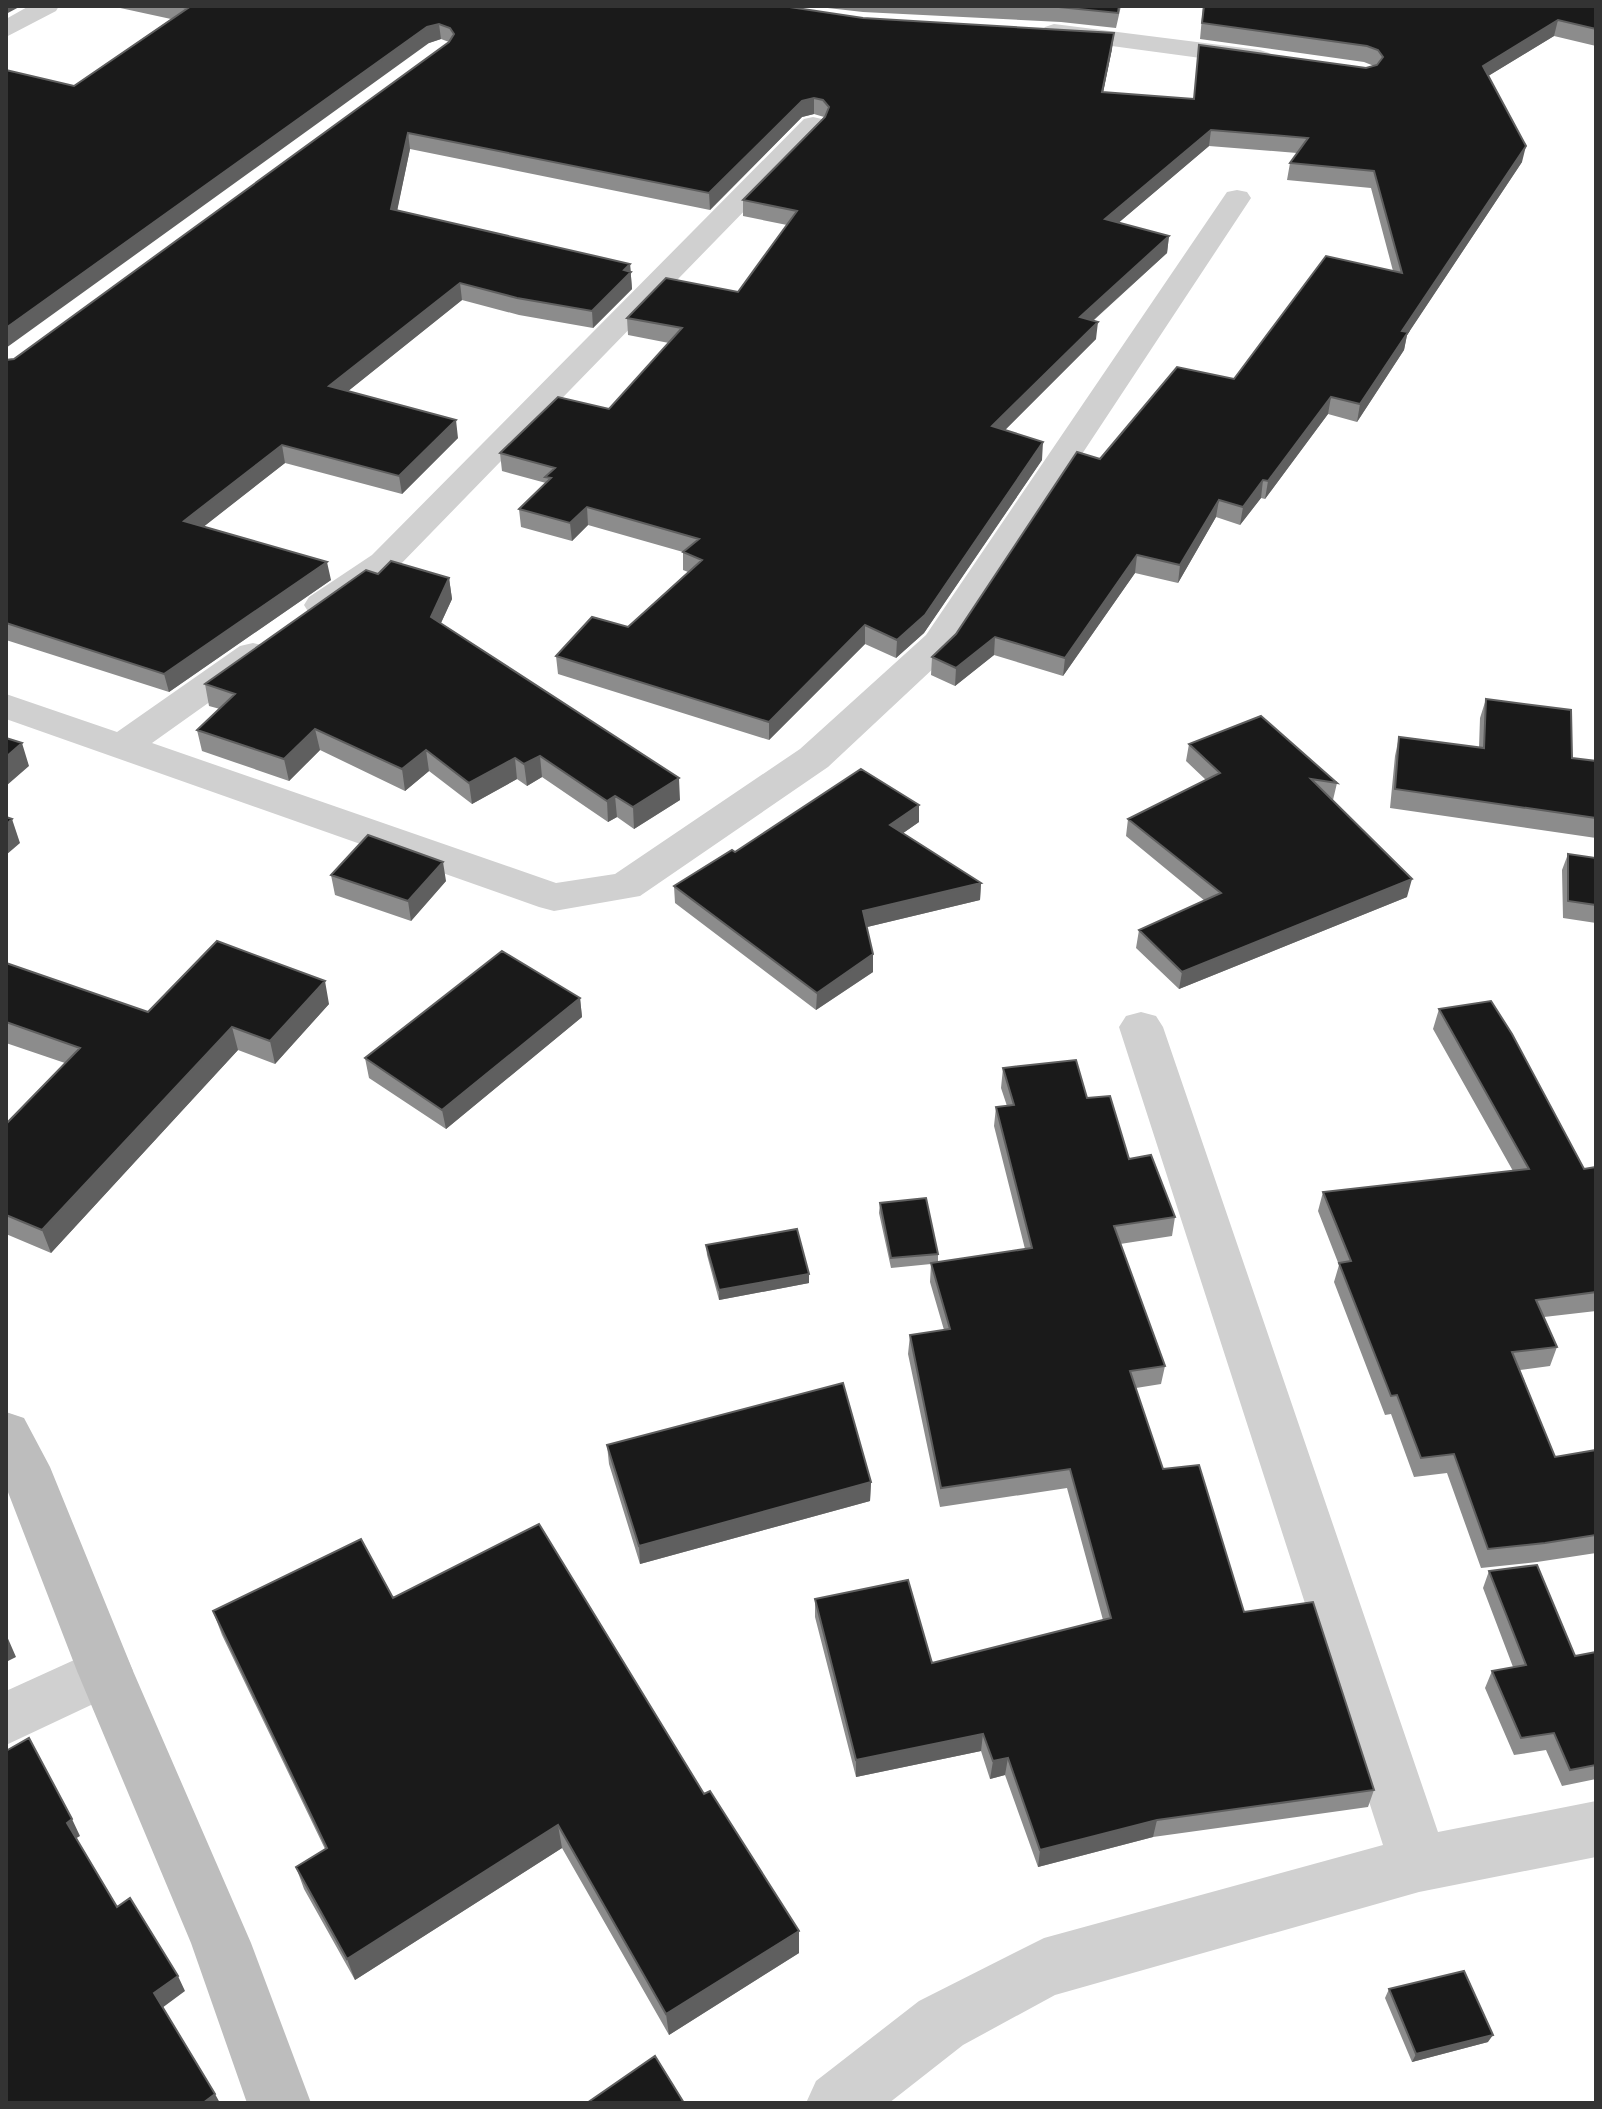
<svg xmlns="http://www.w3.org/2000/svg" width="1602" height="2109" font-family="'PT Sans Narrow',sans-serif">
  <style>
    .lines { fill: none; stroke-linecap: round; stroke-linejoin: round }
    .street { fill: #d0d0d0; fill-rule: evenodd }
    .secondary { fill: #bdbdbd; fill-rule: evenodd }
    .wall { fill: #8c8c8c }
    .shaded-wall { fill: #5f5f5f }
    .building { fill: #1a1a1a; stroke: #5f5f5f; stroke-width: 2 }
  </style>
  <rect width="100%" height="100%" fill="#fff"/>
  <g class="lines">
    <path class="street" d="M 29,6 L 59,6 L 56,11 L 6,37 L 6,19 Z
      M 1054,24 L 1260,50 L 1269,53 L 1273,58 L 1269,63 L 1260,66 L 1045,37 L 1041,32 L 1045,27 Z
      M 813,117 L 822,119 L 826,125 L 822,131 L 396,569 C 372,587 340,620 309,613 L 304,605 L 309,597 L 372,555 L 804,119 Z
      M 1237,190 L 1247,192 L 1251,198 L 952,651 L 828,767 L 640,896 L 554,911 L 539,907 L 6,719 L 6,694 L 117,732 L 240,646 L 253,643 L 266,646 L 271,654 L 266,662 L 152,743 L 556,883 L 615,874 L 800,749 L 926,635 L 1227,192 Z
      M 1141,1012 L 1156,1016 L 1163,1027 L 1438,1832 L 1596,1801 L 1596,1857 L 1419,1892 L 1055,1995 L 963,2045 L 889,2103 L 806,2103 L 816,2081 L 919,2001 L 1044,1938 L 1383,1845 L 1119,1027 L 1126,1016 Z
      M 105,1646 L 125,1653 L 133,1671 L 125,1689 L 6,1745 L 6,1691 Z"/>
    <path class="secondary" d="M 6,1412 L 24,1418 L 50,1467 L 133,1671 L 251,1943 L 311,2103 L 247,2103 L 191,1943 L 77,1671 L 6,1487 Z"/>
  </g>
  <path class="wall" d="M 111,6 L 783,6 L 863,18 L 1112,49 L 1103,92 L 1193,99 L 1374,66 L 1364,62 L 1200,39 L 1203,6 L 1596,6 L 1596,46 L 1554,36 L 1488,76 L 1522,162 L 1407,335 L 1404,350 L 1357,422 L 1328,414 L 1265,499 L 1261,498 L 1240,525 L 1216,517 L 1178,583 L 1135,573 L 1063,676 L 994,655 L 955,686 L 931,675 L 932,657 L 956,634 L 1100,459 L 1234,379 L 1393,271 L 1371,188 L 1287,180 L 1290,163 L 1297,153 L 1209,146 L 1118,223 L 1169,236 L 1167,253 L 1093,321 L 1096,339 L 1005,430 L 1042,460 L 924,633 L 896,658 L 865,644 L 769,740 L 558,674 L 556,656 L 628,627 L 688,572 L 683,570 L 683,552 L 588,525 L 572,541 L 521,527 L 519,509 L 546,483 L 502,471 L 500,453 L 609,409 L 669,343 L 628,335 L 627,318 L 738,292 L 787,225 L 743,216 L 743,200 L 824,117 L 814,114 L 802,117 L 710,210 L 410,149 L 397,210 L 630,264 L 632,289 L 593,328 L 519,315 L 462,300 L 348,391 L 458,438 L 402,494 L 285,463 L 204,526 L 331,580 L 169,692 L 6,640 L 6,360 L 14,359 L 449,42 L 441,39 L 429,43 L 74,86 L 171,19 Z
    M 810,6 L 1121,6 L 1116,28 L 1061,22 L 863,12 Z
    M 378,574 L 449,578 L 452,599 L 441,623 L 680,800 L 634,829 L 617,817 L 608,822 L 542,777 L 527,786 L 517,779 L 472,804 L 429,771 L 405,791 L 320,750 L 289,781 L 202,751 L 197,730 L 220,709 L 209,706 L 205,684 Z
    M 1486,699 L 1572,758 L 1596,761 L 1596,838 L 1390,808 L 1395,756 L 1399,737 L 1479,748 L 1480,718 Z
    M 1189,744 L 1337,783 L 1333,800 L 1407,897 L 1179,989 L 1136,948 L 1139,930 L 1205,901 L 1126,836 L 1128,819 L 1206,780 L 1186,761 Z
    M 919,822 L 903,833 L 981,883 L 980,900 L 867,927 L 873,972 L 816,1010 L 675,903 L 674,886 L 735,852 Z
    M 1568,854 L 1596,858 L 1596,923 L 1563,918 L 1562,870 Z
    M 331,875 L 446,881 L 411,921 L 335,895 Z
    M 6,963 L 148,1012 L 329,1004 L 275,1064 L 238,1050 L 51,1253 L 6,1234 L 6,1124 L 65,1063 L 6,1043 Z
    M 580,998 L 582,1017 L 446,1129 L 369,1078 L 365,1058 Z
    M 1439,1009 L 1584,1169 L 1596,1167 L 1596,1311 L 1544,1317 L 1557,1347 L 1550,1366 L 1520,1370 L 1555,1457 L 1596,1450 L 1596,1553 L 1537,1562 L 1481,1568 L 1447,1473 L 1414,1477 L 1391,1414 L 1385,1415 L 1334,1282 L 1339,1265 L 1318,1211 L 1323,1192 L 1513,1171 L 1433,1029 Z
    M 1003,1068 L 1087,1098 L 1129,1159 L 1175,1217 L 1172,1236 L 1120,1244 L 1165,1366 L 1161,1384 L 1136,1388 L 1163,1469 L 1244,1612 L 1374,1790 L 1368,1807 L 1153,1837 L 1038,1867 L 1005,1775 L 990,1779 L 981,1751 L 856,1777 L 815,1617 L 815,1599 L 932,1663 L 1103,1620 L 1067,1488 L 940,1507 L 908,1354 L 910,1335 L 944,1330 L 930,1282 L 931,1264 L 891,1268 L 879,1213 L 880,1203 L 938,1254 L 938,1262 L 1025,1249 L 994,1126 L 996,1107 L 1007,1106 L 1001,1088 Z
    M 706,1245 L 809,1274 L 809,1283 L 719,1300 L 707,1255 Z
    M 607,1445 L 871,1482 L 870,1501 L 640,1564 L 609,1464 Z
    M 1489,1571 L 1575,1656 L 1596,1652 L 1596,1779 L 1562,1786 L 1546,1750 L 1514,1755 L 1485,1688 L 1492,1671 L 1513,1667 L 1483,1588 Z
    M 393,1598 L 799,1953 L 669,2035 L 562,1848 L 355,1980 L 304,1889 L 296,1867 L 325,1849 L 222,1635 L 213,1611 Z
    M 1389,1989 L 1488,2042 L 1412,2062 L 1385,1998 Z"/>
  <path class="shaded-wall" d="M 6,6 L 21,6 L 6,14 Z
    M 1558,20 L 1554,36 L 1480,81 L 1483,66 Z
    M 439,24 L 441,39 L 429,43 L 6,348 L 6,328 L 427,27 Z
    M 1114,33 L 1112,49 L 1100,108 L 1102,92 Z
    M 814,98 L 814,114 L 802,117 L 710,210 L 709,193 L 802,101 Z
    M 1211,130 L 1209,146 L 1103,236 L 1105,219 Z
    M 408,133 L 410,149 L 394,226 L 391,209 Z
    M 1526,146 L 1522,162 L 1407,335 L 1404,350 L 1357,422 L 1360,404 L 1402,331 Z
    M 1169,236 L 1167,253 L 1078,334 L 1080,317 Z
    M 630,264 L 632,289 L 593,328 L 592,311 L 624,270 Z
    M 460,283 L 462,300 L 332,404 L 329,386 Z
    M 1098,322 L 1096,339 L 991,444 L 992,426 Z
    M 1331,397 L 1328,414 L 1265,499 L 1268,481 Z
    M 456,420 L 458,438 L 402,494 L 399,476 Z
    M 1043,442 L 1042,460 L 924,633 L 896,658 L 897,640 Z
    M 282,445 L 285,463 L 188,539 L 184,521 Z
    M 1263,480 L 1261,498 L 1240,525 L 1243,507 Z
    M 1219,500 L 1216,517 L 1178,583 L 1180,565 Z
    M 587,507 L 588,525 L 572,541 L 570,523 Z
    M 1137,555 L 1135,573 L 1063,676 L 1065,658 Z
    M 327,562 L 331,580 L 169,692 L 164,674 Z
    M 449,578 L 452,599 L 434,638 L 431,617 Z
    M 865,625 L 865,644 L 769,740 L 769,722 Z
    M 995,637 L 994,655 L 955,686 L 956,668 Z
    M 315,729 L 320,750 L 289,781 L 284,759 Z
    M 22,743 L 29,766 L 6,786 L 6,757 Z
    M 426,750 L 429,771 L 405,791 L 402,769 Z
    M 540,756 L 542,777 L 527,786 L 524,764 Z
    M 515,758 L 517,779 L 472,804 L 469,783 Z
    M 679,778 L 680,800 L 634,829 L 633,807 Z
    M 615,796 L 617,817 L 608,822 L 607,801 Z
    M 919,805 L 919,822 L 889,843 L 890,825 Z
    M 12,819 L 20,843 L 6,855 L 6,825 Z
    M 443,862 L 446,881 L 411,921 L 408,901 Z
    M 1412,879 L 1407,897 L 1179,989 L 1182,972 Z
    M 981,883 L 980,900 L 863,928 L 863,911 Z
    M 873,954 L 873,972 L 816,1010 L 817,993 Z
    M 325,981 L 329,1004 L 275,1064 L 270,1041 Z
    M 580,998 L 582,1017 L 446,1129 L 442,1110 Z
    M 232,1027 L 238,1050 L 51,1253 L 42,1230 Z
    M 809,1274 L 809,1283 L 719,1300 L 719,1290 Z
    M 871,1482 L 870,1501 L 640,1564 L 639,1546 Z
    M 6,1634 L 16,1657 L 6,1662 Z
    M 983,1734 L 981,1751 L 856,1777 L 856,1760 Z
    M 1008,1758 L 1005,1775 L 990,1779 L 993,1761 Z
    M 72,1819 L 80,1836 L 75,1839 L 67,1823 Z
    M 1157,1820 L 1153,1837 L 1038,1867 L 1040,1850 Z
    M 558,1825 L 562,1848 L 355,1980 L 347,1959 Z
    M 799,1931 L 799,1953 L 669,2035 L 666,2014 Z
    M 178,1976 L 185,1991 L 162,2008 L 154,1993 Z
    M 1493,2035 L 1488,2042 L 1412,2062 L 1416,2054 Z
    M 215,2094 L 220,2103 L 203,2103 Z"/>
  <path class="building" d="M 178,6 L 783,6 L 863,18 L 1114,33 L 1102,92 L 1194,99 L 1199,45 L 1366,68 L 1377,65 L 1383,57 L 1378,50 L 1367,46 L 1202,23 L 1204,6 L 1596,6 L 1596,29 L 1558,20 L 1483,66 L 1526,146 L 1402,331 L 1408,332 L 1360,404 L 1331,397 L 1268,481 L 1263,480 L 1243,507 L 1219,500 L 1180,565 L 1137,555 L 1065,658 L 995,637 L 956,668 L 932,657 L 956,634 L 1077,452 L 1100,459 L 1177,367 L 1234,379 L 1326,256 L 1402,273 L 1374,171 L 1290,163 L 1308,138 L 1211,130 L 1105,219 L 1169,236 L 1080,317 L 1098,322 L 992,426 L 1043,442 L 925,615 L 897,640 L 865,625 L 769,722 L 556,656 L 592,617 L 628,627 L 702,560 L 683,552 L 699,539 L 587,507 L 570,523 L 519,509 L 551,478 L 545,477 L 555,468 L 500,453 L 558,397 L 609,409 L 682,328 L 627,318 L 666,278 L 738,292 L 797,211 L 743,200 L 825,117 L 829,107 L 823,100 L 814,98 L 802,101 L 709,193 L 408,133 L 391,209 L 630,264 L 624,270 L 631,272 L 592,311 L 517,298 L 460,283 L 329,386 L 456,420 L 399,476 L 282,445 L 184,521 L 327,562 L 164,674 L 6,623 L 6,360 L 14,359 L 449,42 L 454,34 L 450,28 L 439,24 L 427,27 L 6,328 L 6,70 L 74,86 L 188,8 Z
    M 1049,6 L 1119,6 L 1118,13 Z
    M 391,561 L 449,578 L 431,617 L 679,778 L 633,807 L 615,796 L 607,801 L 540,756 L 524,764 L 515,758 L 469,783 L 426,750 L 402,769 L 315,729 L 284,759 L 197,730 L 235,694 L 205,684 L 366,570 L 378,574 Z
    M 1486,699 L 1571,710 L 1572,758 L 1596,761 L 1596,818 L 1395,789 L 1399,737 L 1484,748 Z
    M 1261,716 L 1337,783 L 1311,779 L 1412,879 L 1182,972 L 1139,930 L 1221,893 L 1128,819 L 1220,773 L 1189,744 Z
    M 6,738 L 22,743 L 6,757 Z
    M 861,769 L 919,805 L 890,825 L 981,883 L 863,911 L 873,954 L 817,993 L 674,886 L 732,850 L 735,852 Z
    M 6,817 L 12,819 L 6,825 Z
    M 368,835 L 443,862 L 408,901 L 331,875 Z
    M 1568,854 L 1596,858 L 1596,905 L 1568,901 Z
    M 217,941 L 325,981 L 270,1041 L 232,1027 L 42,1230 L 6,1215 L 6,1124 L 80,1048 L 6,1022 L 6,963 L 148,1012 Z
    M 502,951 L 580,998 L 442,1110 L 365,1058 Z
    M 1491,1001 L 1512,1034 L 1584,1169 L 1596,1167 L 1596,1292 L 1536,1300 L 1557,1347 L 1512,1352 L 1555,1457 L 1596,1450 L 1596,1535 L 1545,1543 L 1488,1549 L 1454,1454 L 1421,1458 L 1397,1395 L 1391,1396 L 1339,1263 L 1351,1261 L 1323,1192 L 1529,1169 L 1439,1009 Z
    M 1076,1060 L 1087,1098 L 1110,1096 L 1129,1159 L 1151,1155 L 1175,1217 L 1114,1226 L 1165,1366 L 1130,1371 L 1163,1469 L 1199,1465 L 1244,1612 L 1313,1602 L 1374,1790 L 1157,1820 L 1040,1850 L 1008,1758 L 993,1761 L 983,1734 L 856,1760 L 815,1599 L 908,1580 L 932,1663 L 1111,1618 L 1070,1469 L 941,1488 L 910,1335 L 950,1329 L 931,1263 L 1032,1248 L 996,1107 L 1014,1105 L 1003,1068 Z
    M 926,1198 L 938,1254 L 891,1258 L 880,1203 Z
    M 797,1229 L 809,1274 L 719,1290 L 706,1245 Z
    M 843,1383 L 871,1482 L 639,1546 L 607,1445 Z
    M 539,1524 L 704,1794 L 710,1791 L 799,1931 L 666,2014 L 558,1825 L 347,1959 L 296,1867 L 327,1848 L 213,1611 L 361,1539 L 393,1598 Z
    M 1537,1565 L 1575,1656 L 1596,1652 L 1596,1765 L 1570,1770 L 1554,1733 L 1521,1738 L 1492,1671 L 1526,1665 L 1489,1571 Z
    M 29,1738 L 72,1819 L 67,1823 L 117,1907 L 130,1898 L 178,1976 L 154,1993 L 215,2094 L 203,2103 L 6,2103 L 6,1751 Z
    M 1464,1971 L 1493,2035 L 1416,2054 L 1389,1989 Z
    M 655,2056 L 684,2103 L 587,2103 Z"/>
  <rect width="1602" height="2109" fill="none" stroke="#333333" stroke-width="16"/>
</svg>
